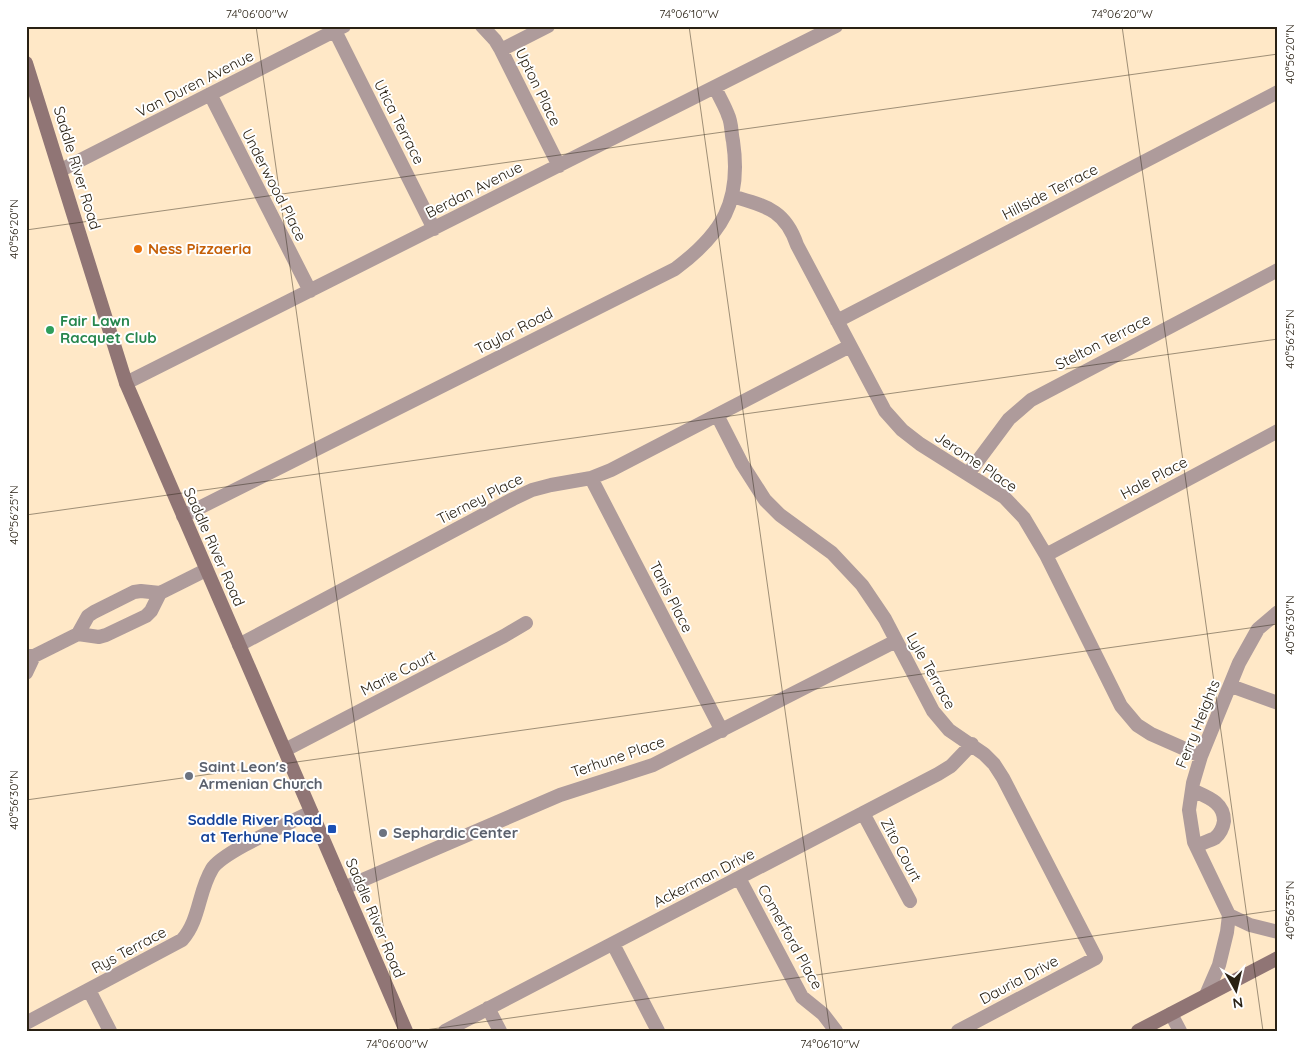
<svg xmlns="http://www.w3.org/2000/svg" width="1304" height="1057" font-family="Quicksand,sans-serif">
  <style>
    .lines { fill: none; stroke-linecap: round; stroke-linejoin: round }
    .minor { stroke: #ae9b9b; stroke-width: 14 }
    .secondary { stroke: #907575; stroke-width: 14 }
    .ticks { fill: none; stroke: #292114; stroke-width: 1; stroke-opacity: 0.45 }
    .food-dot { fill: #e8710a; stroke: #fff; stroke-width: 2 }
    .leisure-dot { fill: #2e9e5b; stroke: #fff; stroke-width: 2 }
    .worship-dot { fill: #6b7280; stroke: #fff; stroke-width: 2 }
    .transit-dot { fill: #1a4fb4; stroke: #fff; stroke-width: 2 }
    .labels { text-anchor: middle; stroke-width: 4; stroke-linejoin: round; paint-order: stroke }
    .street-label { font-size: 15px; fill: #292114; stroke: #fff }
    .food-label { font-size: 15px; font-weight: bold; fill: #c56008; stroke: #fff; text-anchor: start }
    .leisure-label { font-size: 15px; font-weight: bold; fill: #27864d; stroke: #fff; text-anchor: start }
    .worship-label { font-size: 15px; font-weight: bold; fill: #5b616d; stroke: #fff; text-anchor: start }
    .transit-label { font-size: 15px; font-weight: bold; fill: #164399; stroke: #fff; text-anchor: end }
    .neatline { fill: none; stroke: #292114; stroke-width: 2 }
    .ticks-label { font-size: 12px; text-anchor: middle; fill: #292114 }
  </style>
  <rect width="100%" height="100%" fill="#ffe8c7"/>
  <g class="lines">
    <path class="minor" d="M 482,26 L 495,40 L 501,50 L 559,166
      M 335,31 L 434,229
      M 501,50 L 548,26
      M 210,94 L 310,291
      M 61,170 L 344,26
      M 732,196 C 765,206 785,209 797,245 L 885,411 L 902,430 L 920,444 L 1004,497 L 1024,518 L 1046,555 L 1121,706 L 1137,725 L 1151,734 L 1201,756
      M 837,321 L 1278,92
      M 126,383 L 836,26
      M 717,415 L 742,464 L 765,500 L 780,515 L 832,553 L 862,585 L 885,619 L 933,711 L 949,730 L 984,754 L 994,764 L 1003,778 L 1096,958 L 958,1031
      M 968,474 L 1009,419 L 1031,400 L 1278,270
      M 591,478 L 722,731
      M 183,516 L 675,269 C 722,234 742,202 733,141 C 731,133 732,123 728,115 C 725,106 719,97 715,87
      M 1046,555 L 1278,431
      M 78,634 L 99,637 L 106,635 L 146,616 L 151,611 L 160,593
      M 239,645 L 513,499 L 532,490 L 551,485 L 591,478 L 611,470 L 850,346
      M 26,656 L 34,656 L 78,634 L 88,616 L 94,612 L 134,592 L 141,591 L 160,593 L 206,570
      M 26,673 L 34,656
      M 1231,686 L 1278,703
      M 285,750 L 504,636 L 526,623
      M 1192,790 C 1207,797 1224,802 1224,821 C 1223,828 1221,833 1215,838 C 1209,841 1202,843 1196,846
      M 863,813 L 910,901
      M 739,878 L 802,997 L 823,1014 L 836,1031
      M 344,888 L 560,795 L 653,765 L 896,641
      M 1229,915 L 1250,925 L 1278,932
      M 613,944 L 658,1031
      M 89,990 L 110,1031
      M 1206,995 L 1219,965 L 1227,932 L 1229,915 L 1194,842 L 1189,810 L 1193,783 L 1201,756 L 1239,663 L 1258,629 L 1278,612
      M 488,1008 L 500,1031
      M 1171,1014 L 1180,1031
      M 26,1023 L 182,940 C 200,920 198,892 212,869 C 222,852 290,823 311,812
      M 445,1031 L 938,774 L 951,766 L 972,744"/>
    <path class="secondary" d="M 26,63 L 126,383 L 406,1031
      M 1138,1031 L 1278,958"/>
  </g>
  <path class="ticks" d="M 256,26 L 398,1031M 689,26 L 830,1031M 1122,26 L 1263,1031M 26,230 L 1278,54M 26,515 L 1278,339M 26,800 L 1278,624M 418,1031 L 1278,910"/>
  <circle class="food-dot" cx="138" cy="249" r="5"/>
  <circle class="leisure-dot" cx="50" cy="330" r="5"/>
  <g class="worship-dot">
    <circle cx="189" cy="776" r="5"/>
    <circle cx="383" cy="833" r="5"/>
  </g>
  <rect class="transit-dot" x="327" y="824" width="10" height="10" rx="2.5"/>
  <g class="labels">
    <g class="street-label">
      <text transform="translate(195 84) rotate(-27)" y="5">Van Duren Avenue</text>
      <text transform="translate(538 87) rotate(64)" y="5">Upton Place</text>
      <text transform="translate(399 122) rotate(63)" y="5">Utica Terrace</text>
      <text transform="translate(77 168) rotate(73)" y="5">Saddle River Road</text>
      <text transform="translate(274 185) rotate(63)" y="5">Underwood Place</text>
      <text transform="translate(474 190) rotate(-27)" y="5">Berdan Avenue</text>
      <text transform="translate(1050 192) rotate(-27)" y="5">Hillside Terrace</text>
      <text transform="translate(514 331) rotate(-27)" y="5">Taylor Road</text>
      <text transform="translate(1103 342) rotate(-27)" y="5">Stelton Terrace</text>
      <text transform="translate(976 462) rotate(34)" y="5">Jerome Place</text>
      <text transform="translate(1154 478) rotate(-28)" y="5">Hale Place</text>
      <text transform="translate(480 499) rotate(-27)" y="5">Tierney Place</text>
      <text transform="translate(214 547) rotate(66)" y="5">Saddle River Road</text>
      <text transform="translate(671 597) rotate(63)" y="5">Tanis Place</text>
      <text transform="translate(931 671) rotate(61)" y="5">Lyle Terrace</text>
      <text transform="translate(398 673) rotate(-27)" y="5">Marie Court</text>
      <text transform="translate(1198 724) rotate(-68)" y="5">Ferry Heights</text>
      <text transform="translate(618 757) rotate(-19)" y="5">Terhune Place</text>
      <text transform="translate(901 850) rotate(62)" y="5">Zito Court</text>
      <text transform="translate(704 878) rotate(-27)" y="5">Ackerman Drive</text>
      <text transform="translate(375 918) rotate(67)" y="5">Saddle River Road</text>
      <text transform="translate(790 937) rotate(61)" y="5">Comerford Place</text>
      <text transform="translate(129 950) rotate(-28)" y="5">Rys Terrace</text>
      <text transform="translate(1019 980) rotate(-28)" y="5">Dauria Drive</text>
    </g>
    <g class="food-label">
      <text x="148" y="254">Ness Pizzaeria</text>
    </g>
    <g class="leisure-label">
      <text x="60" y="326">Fair Lawn<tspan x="60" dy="17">Racquet Club</tspan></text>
    </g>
    <g class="worship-label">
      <text x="199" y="772">Saint Leon's<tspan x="199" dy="17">Armenian Church</tspan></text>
      <text x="393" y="838">Sephardic Center</text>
    </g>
    <g class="transit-label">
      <text x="322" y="825">Saddle River Road<tspan x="322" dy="17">at Terhune Place</tspan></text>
    </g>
  </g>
  <rect width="1304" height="1057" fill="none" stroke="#ffffff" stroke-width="55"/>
  <g transform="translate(1236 990) rotate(172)" stroke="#ffffff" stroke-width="4" paint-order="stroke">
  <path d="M0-4L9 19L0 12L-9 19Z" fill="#292114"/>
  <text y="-8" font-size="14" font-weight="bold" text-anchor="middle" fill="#292114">N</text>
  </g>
  <rect x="28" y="28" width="1248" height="1002" class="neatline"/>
  <g class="ticks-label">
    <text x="257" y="18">74°06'00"W</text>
    <text x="689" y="18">74°06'10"W</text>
    <text x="1122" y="18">74°06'20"W</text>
    <text transform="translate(1290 54) rotate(-90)" y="4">40°56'20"N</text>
    <text transform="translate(14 229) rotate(-90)" y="4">40°56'20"N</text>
    <text transform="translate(1290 339) rotate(-90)" y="4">40°56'25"N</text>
    <text transform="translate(14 515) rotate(-90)" y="4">40°56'25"N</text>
    <text transform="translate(1290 625) rotate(-90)" y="4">40°56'30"N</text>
    <text transform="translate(14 800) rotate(-90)" y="4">40°56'30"N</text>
    <text transform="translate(1290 910) rotate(-90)" y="4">40°56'35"N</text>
    <text x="397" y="1048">74°06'00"W</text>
    <text x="830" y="1048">74°06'10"W</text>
  </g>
</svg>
